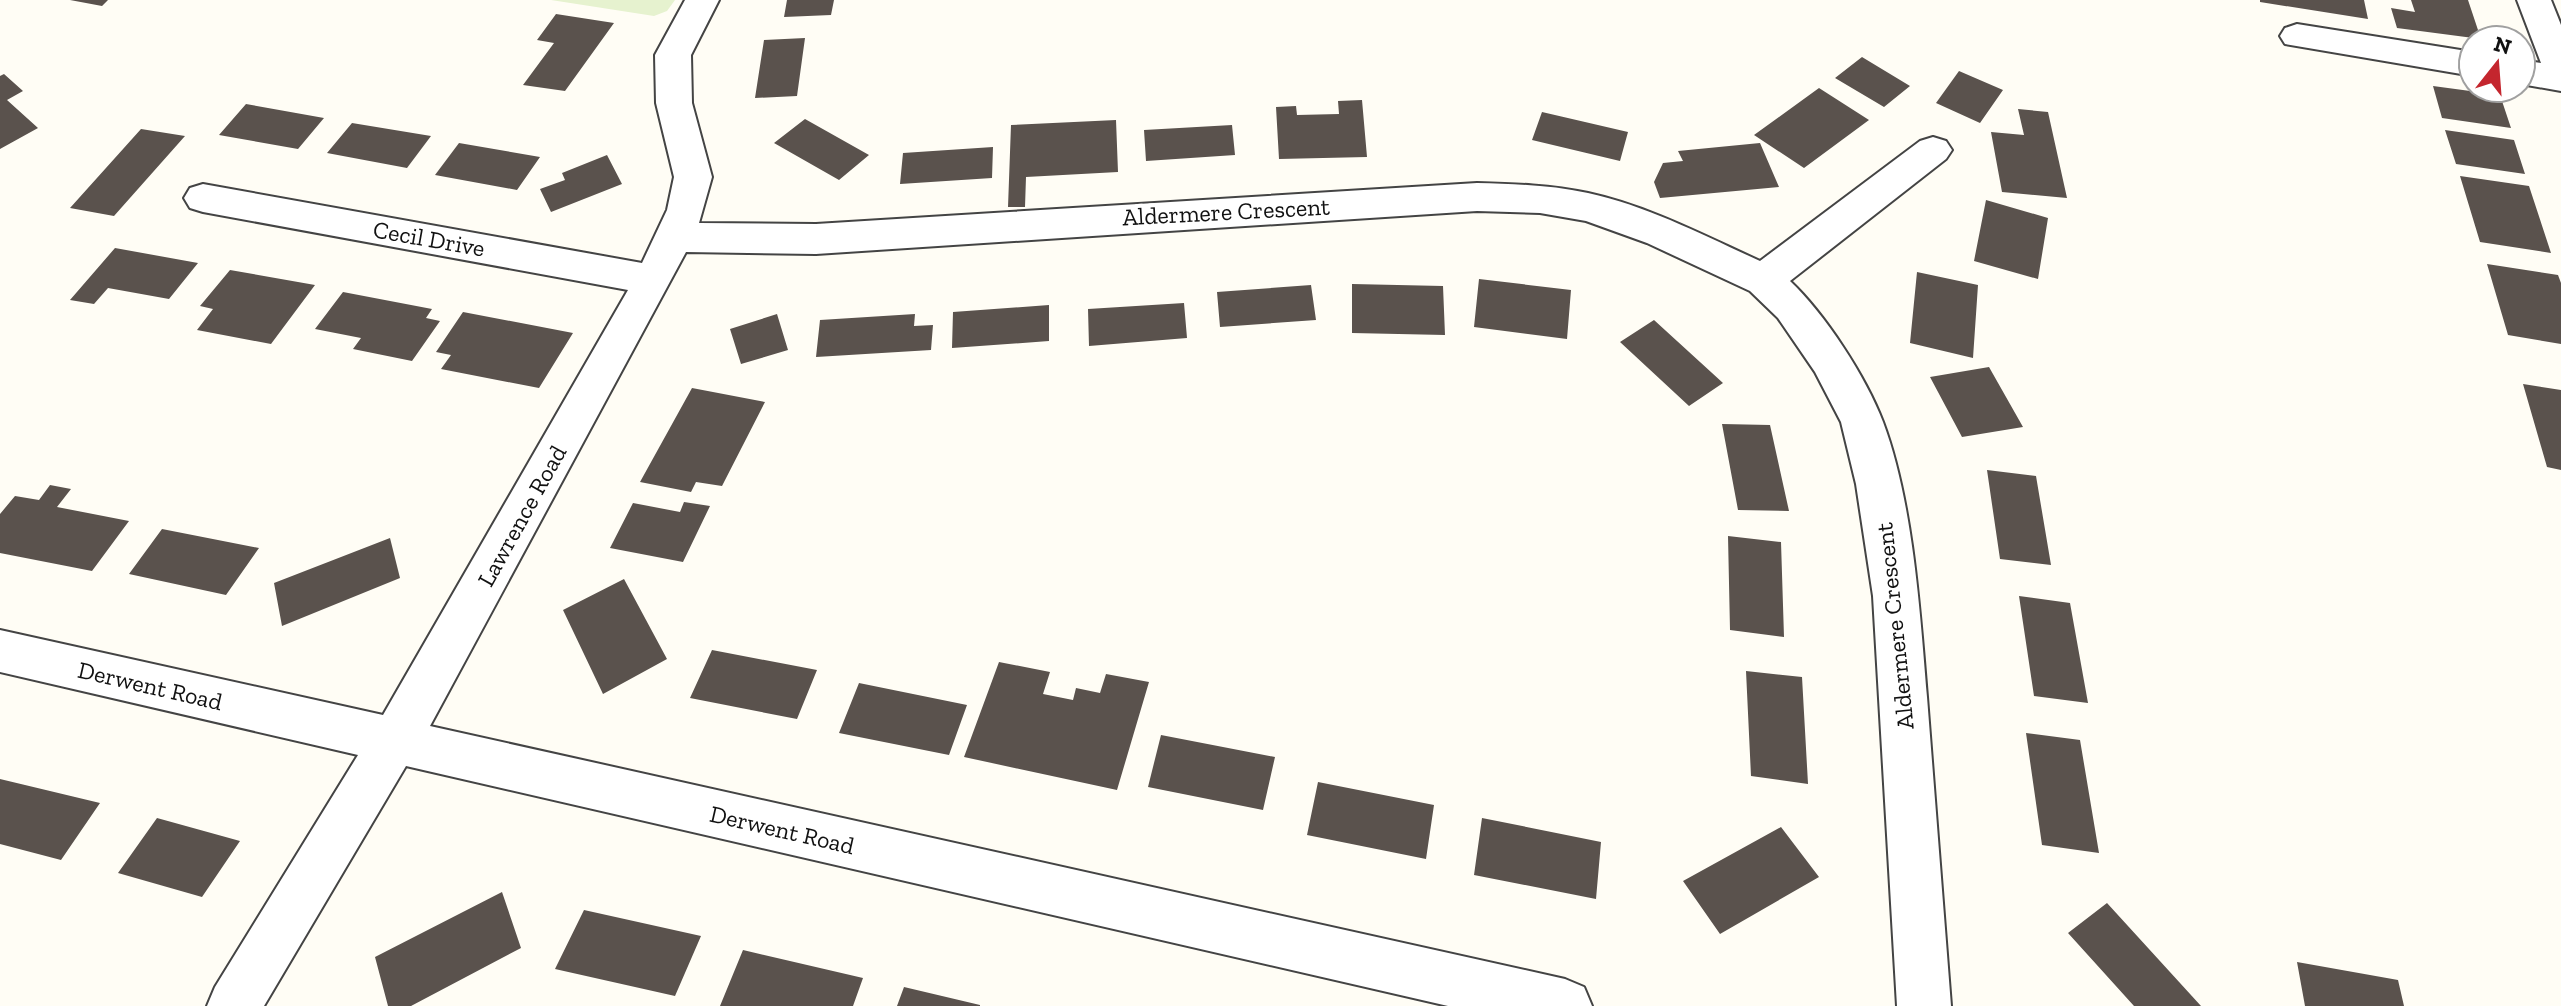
<svg xmlns="http://www.w3.org/2000/svg" width="2561" height="1006" font-family="'Zilla Slab',serif">
  <style>
    .pitch { fill: #e6f2cf }
    .building { fill: #5a524d }
    .lines { fill: none; stroke-linecap: round; stroke-linejoin: round }
    .street-casing { stroke: #444; stroke-width: 4 }
    .street { fill: #fff; fill-rule: evenodd }
    .labels { text-anchor: middle; stroke-width: 8; stroke-linejoin: round; paint-order: stroke }
    .street-label { font-size: 24px; fill: #111; stroke: #fff }
  </style>
  <rect width="100%" height="100%" fill="#fffdf5"/>
  <path class="pitch" d="M 551,0 L 675,0 L 667,11 L 654,16 Z"/>
  <path class="building" d="M 70,0 L 108,0 L 102,6 Z
    M 787,0 L 834,0 L 831,15 L 784,17 Z
    M 2260,0 L 2364,0 L 2368,19 L 2260,2 Z
    M 2411,0 L 2468,0 L 2481,39 L 2397,28 L 2391,8 L 2415,12 Z
    M 556,14 L 614,23 L 565,91 L 523,85 L 554,43 L 537,40 Z
    M 805,38 L 797,96 L 755,98 L 764,40 Z
    M 1862,57 L 1910,86 L 1884,107 L 1835,78 Z
    M 1959,71 L 2003,90 L 1980,123 L 1936,103 Z
    M 4,74 L 23,91 L 7,100 L 38,128 L 0,149 L 0,76 Z
    M 2433,86 L 2500,95 L 2511,128 L 2442,118 Z
    M 1819,88 L 1869,120 L 1804,168 L 1754,135 Z
    M 1362,100 L 1367,157 L 1279,159 L 1276,107 L 1296,106 L 1297,115 L 1339,114 L 1338,101 Z
    M 246,104 L 324,118 L 298,149 L 219,135 Z
    M 2018,109 L 2048,112 L 2067,198 L 2002,192 L 1991,132 L 2024,135 Z
    M 1542,112 L 1628,132 L 1620,161 L 1532,140 Z
    M 805,119 L 869,155 L 839,180 L 774,143 Z
    M 1116,120 L 1118,172 L 1026,177 L 1025,207 L 1008,207 L 1011,125 Z
    M 352,123 L 431,136 L 407,168 L 327,153 Z
    M 1232,125 L 1235,155 L 1146,161 L 1144,130 Z
    M 141,129 L 185,136 L 114,216 L 70,208 Z
    M 2445,130 L 2514,140 L 2525,174 L 2456,164 Z
    M 459,143 L 540,157 L 517,190 L 435,175 Z
    M 1760,143 L 1779,187 L 1660,198 L 1654,182 L 1663,163 L 1683,161 L 1678,151 Z
    M 993,147 L 992,178 L 900,184 L 903,153 Z
    M 607,155 L 622,184 L 551,212 L 540,189 L 565,180 L 562,173 Z
    M 2460,176 L 2529,186 L 2551,253 L 2480,242 Z
    M 1986,200 L 2048,218 L 2038,279 L 1974,261 Z
    M 115,248 L 198,263 L 169,299 L 108,288 L 94,304 L 70,300 Z
    M 2487,264 L 2558,275 L 2561,283 L 2561,344 L 2508,335 Z
    M 230,270 L 315,285 L 271,344 L 197,330 L 213,309 L 200,306 Z
    M 1917,272 L 1978,285 L 1973,358 L 1910,343 Z
    M 1479,279 L 1571,290 L 1567,339 L 1474,327 Z
    M 1352,284 L 1443,286 L 1445,335 L 1352,333 Z
    M 1311,285 L 1316,320 L 1220,327 L 1217,292 Z
    M 343,292 L 432,309 L 426,318 L 440,321 L 412,361 L 353,349 L 361,338 L 315,329 Z
    M 1184,303 L 1187,338 L 1089,346 L 1088,309 Z
    M 1049,305 L 1049,341 L 952,348 L 953,312 Z
    M 463,312 L 573,333 L 539,388 L 441,369 L 451,355 L 436,352 Z
    M 777,314 L 788,350 L 741,364 L 730,329 Z
    M 915,314 L 914,326 L 933,325 L 931,350 L 816,357 L 820,320 Z
    M 1654,320 L 1723,383 L 1689,406 L 1620,342 Z
    M 1989,367 L 2023,427 L 1962,437 L 1930,377 Z
    M 2523,384 L 2561,390 L 2561,470 L 2547,467 Z
    M 692,388 L 765,402 L 722,486 L 696,482 L 691,492 L 640,482 Z
    M 1722,424 L 1770,425 L 1789,511 L 1738,510 Z
    M 1987,470 L 2036,476 L 2051,565 L 2000,559 Z
    M 50,485 L 71,489 L 57,507 L 129,521 L 92,571 L 0,553 L 0,514 L 15,496 L 39,500 Z
    M 684,502 L 710,506 L 683,562 L 610,548 L 633,503 L 680,512 Z
    M 162,529 L 259,548 L 226,595 L 129,574 Z
    M 1728,536 L 1781,542 L 1784,637 L 1730,630 Z
    M 390,538 L 400,578 L 282,626 L 274,583 Z
    M 624,579 L 667,659 L 603,694 L 563,610 Z
    M 2019,596 L 2070,603 L 2088,703 L 2034,696 Z
    M 712,650 L 817,670 L 797,719 L 690,698 Z
    M 999,662 L 1050,672 L 1043,694 L 1073,700 L 1076,688 L 1100,693 L 1106,674 L 1149,682 L 1117,790 L 964,757 Z
    M 1746,671 L 1802,677 L 1808,784 L 1751,776 Z
    M 859,683 L 967,705 L 949,755 L 839,733 Z
    M 2026,733 L 2080,740 L 2099,853 L 2042,845 Z
    M 1161,735 L 1275,757 L 1263,810 L 1148,787 Z
    M 0,779 L 100,803 L 61,860 L 0,844 Z
    M 1318,782 L 1434,805 L 1426,859 L 1307,835 Z
    M 157,818 L 240,841 L 202,897 L 118,873 Z
    M 1482,818 L 1601,842 L 1596,899 L 1474,875 Z
    M 1781,827 L 1819,877 L 1720,934 L 1683,881 Z
    M 502,892 L 521,948 L 411,1006 L 388,1006 L 375,957 Z
    M 2107,903 L 2201,1006 L 2134,1006 L 2068,933 Z
    M 584,910 L 701,936 L 675,996 L 555,969 Z
    M 743,950 L 863,978 L 853,1006 L 720,1006 Z
    M 2297,962 L 2398,980 L 2404,1006 L 2305,1006 Z
    M 904,987 L 980,1005 L 980,1006 L 897,1006 Z"/>
  <g class="lines">
    <g class="street-casing">
      <path id="street" d="M 685,0 L 719,0 L 691,55 L 692,103 L 712,177 L 699,223 L 816,224 L 1477,183 C 1515,184 1551,185 1588,193 C 1648,206 1705,236 1760,261 L 1920,141 L 1933,137 L 1946,141 L 1952,150 L 1946,159 L 1790,281 C 1825,314 1866,377 1883,422 C 1913,502 1920,612 1927,697 C 1935,800 1943,903 1951,1006 L 1897,1006 L 1873,596 L 1856,484 L 1841,422 L 1815,372 L 1778,318 L 1750,291 L 1647,243 L 1586,221 L 1540,213 L 1477,211 L 816,254 L 686,252 L 430,726 L 1565,979 L 1584,987 L 1592,1006 L 1448,1006 L 406,766 L 264,1006 L 207,1006 L 215,987 L 358,755 L 0,672 L 0,630 L 383,715 L 628,290 L 203,212 L 190,208 L 184,198 L 190,188 L 203,184 L 642,263 L 667,210 L 674,177 L 656,103 L 655,55 Z
        M 2517,0 L 2551,0 L 2561,25 L 2561,91 L 2521,84 L 2521,60 L 2541,63 Z
        M 2297,24 L 2473,52 L 2473,76 L 2285,44 L 2280,36 L 2285,28 Z"/>
    </g>
    <use href="#street" class="street"/>
  </g>
  <g class="labels">
    <g class="street-label">
      <text transform="translate(1226 212) rotate(-3)" y="8">Aldermere Crescent</text>
      <text transform="translate(429 239) rotate(10)" y="8">Cecil Drive</text>
      <text transform="translate(522 516) rotate(-61)" y="8">Lawrence Road</text>
      <text transform="translate(1895 626) rotate(-96)" y="8">Aldermere Crescent</text>
      <text transform="translate(150 686) rotate(13)" y="8">Derwent Road</text>
      <text transform="translate(782 830) rotate(13)" y="8">Derwent Road</text>
    </g>
  </g>
  <g transform="translate(2497 64) rotate(17)"><circle r="38" fill="#ffffff" stroke="#a0a0a0" stroke-width="2"/>
  <path d="M0-6L14 30L0 20L-14 30Z" fill="#c4262e"/>
  <text y="-12" font-size="22" font-weight="bold" text-anchor="middle" fill="#111111">N</text>
  </g>
</svg>
